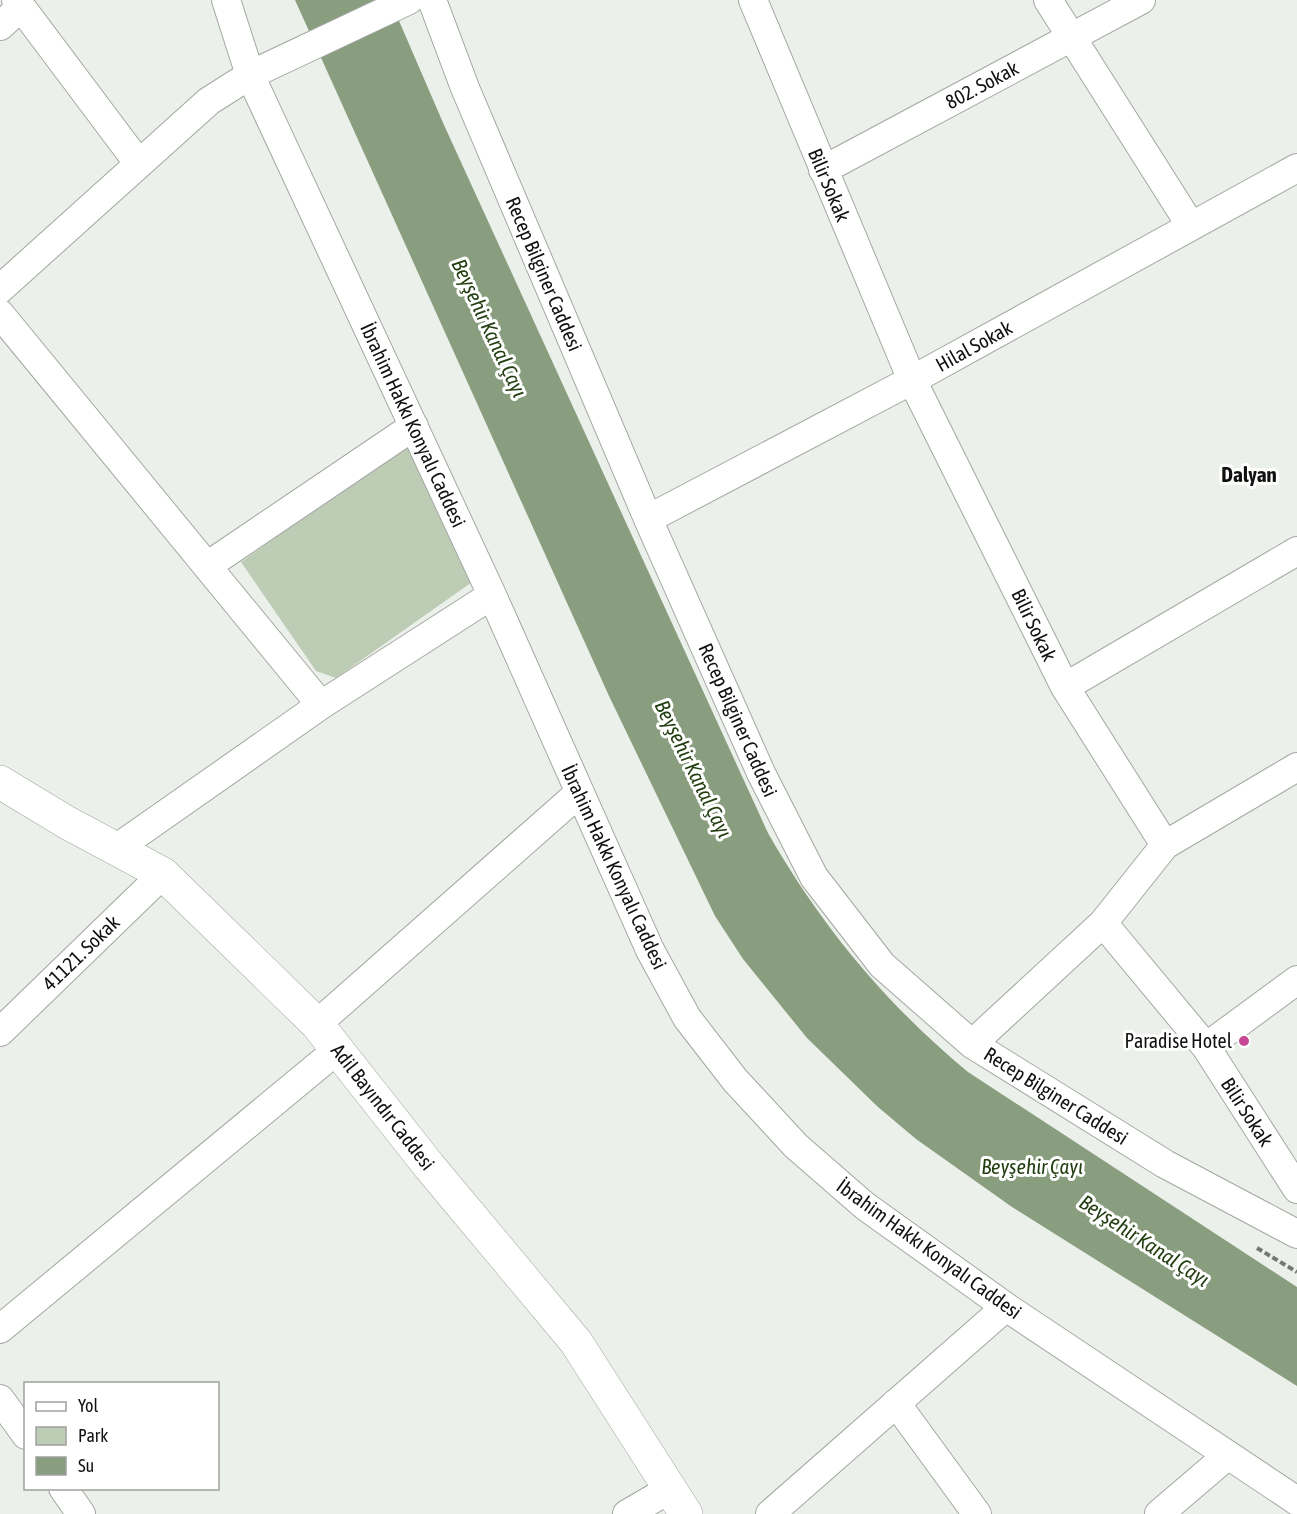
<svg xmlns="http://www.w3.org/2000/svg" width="1297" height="1514" font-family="'Asap Condensed',sans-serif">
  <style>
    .green { fill: #bdccb5 }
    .water { fill: #899d7f }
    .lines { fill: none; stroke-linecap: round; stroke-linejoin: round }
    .minor-casing { stroke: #a3a7a2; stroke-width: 30 }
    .major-casing { stroke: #a3a7a2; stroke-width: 34 }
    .path { stroke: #757773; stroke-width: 4; stroke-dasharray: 6 3; stroke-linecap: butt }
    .minor { stroke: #fff; stroke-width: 28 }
    .major { stroke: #fff; stroke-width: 33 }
    .poi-dot { fill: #c64895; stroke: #fff; stroke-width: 2 }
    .labels { text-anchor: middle; stroke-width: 6; stroke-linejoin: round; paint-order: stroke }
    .street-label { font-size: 20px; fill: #111210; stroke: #fff }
    .poi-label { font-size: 20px; fill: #111210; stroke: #fff; text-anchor: end }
    .water-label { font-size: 21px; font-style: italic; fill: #244013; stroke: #fff }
    .neighbourhood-label { font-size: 21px; font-weight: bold; fill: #111210; stroke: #fff }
  </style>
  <rect width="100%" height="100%" fill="#ecf0ea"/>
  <path class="green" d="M 410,441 L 475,580 L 336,678 L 316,671 L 241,562 Z"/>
  <path class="water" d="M 295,0 L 390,0 L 444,125 L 768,833 C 821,926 886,1004 968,1072 L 1297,1287 L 1297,1386 L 1012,1207 L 916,1139 L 878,1107 L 807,1038 L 743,959 L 715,916 L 609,696 Z"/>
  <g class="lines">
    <g class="minor-casing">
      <path id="minor" d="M 16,0 L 139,164
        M 226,0 L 250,75 L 492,595 L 650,950 L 687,1018 L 735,1080 L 796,1146 L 865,1206 L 1006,1307 L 1297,1501
        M 432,0 L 465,88 L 648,519 L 761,773 L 814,877 L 882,965 L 972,1044 L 1165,1164 L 1297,1234
        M 753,0 L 912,380 L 1065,687 L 1165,845 L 1103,923 L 1206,1047 L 1297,1189
        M 1048,0 L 1191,226
        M 0,26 L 20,8
        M 823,170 L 1141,0
        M 0,289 L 209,101 L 250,75 L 409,0
        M 0,314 L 321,705
        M 648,519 L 912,380 L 1297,168
        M 207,566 L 414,426
        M 1065,687 L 1297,551
        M 1165,845 L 1297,767
        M 117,848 L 321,705 L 492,595
        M 317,1024 L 579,793
        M 0,1032 L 163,874
        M 972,1044 L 1103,923
        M 1206,1047 L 1297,980
        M 0,1329 L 337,1050
        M 0,1399 L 26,1435
        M 896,1403 L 977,1514
        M 63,1488 L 81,1514
        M 627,1514 L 670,1489
        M 770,1514 L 1006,1307
        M 1159,1514 L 1228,1455"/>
    </g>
    <g class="major-casing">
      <path id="major" d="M 0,782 L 66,822 L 163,874 L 317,1024 L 429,1166 L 576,1342 L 686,1514"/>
    </g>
    <path class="path" d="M 1257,1248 L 1297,1272"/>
    <use href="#minor" class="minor"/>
    <use href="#major" class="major"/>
  </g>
  <circle class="poi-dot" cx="1244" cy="1041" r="6"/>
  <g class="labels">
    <g class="street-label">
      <text transform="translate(982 85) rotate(-28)" y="7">802. Sokak</text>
      <text transform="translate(829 185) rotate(67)" y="7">Bilir Sokak</text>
      <text transform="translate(544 274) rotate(67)" y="7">Recep Bilginer Caddesi</text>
      <text transform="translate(974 346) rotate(-29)" y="7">Hilal Sokak</text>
      <text transform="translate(413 425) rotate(65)" y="7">İbrahim Hakkı Konyalı Caddesi</text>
      <text transform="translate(1034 625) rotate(64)" y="7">Bilir Sokak</text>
      <text transform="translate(738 720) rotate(66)" y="7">Recep Bilginer Caddesi</text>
      <text transform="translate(614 867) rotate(65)" y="7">İbrahim Hakkı Konyalı Caddesi</text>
      <text transform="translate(81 953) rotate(-44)" y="7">41121. Sokak</text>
      <text transform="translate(1056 1096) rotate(32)" y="7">Recep Bilginer Caddesi</text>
      <text transform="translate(383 1107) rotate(52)" y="7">Adil Bayındır Caddesi</text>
      <text transform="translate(1247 1112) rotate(57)" y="7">Bilir Sokak</text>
      <text transform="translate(929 1249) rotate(36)" y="7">İbrahim Hakkı Konyalı Caddesi</text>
    </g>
    <g class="poi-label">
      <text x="1232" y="1048">Paradise Hotel</text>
    </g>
    <g class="water-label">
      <text transform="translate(489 328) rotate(65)" y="7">Beyşehir Kanal Çayı</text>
      <text transform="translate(693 769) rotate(64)" y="7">Beyşehir Kanal Çayı</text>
      <text x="1032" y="1174">Beyşehir Çayı</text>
      <text transform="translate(1144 1241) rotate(33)" y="7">Beyşehir Kanal Çayı</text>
    </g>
    <g class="neighbourhood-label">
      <text x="1249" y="482">Dalyan</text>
    </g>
  </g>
  <rect x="24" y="1382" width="195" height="108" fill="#ffffff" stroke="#a0a09f" stroke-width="1.5"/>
  <rect x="36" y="1402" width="30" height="9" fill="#ffffff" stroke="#a0a09f" stroke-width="1.5"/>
  <text x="78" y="1412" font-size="18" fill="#111210">Yol</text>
  <rect x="36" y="1427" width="30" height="18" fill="#bdccb5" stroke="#a0a09f" stroke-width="1.5"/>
  <text x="78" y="1442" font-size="18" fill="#111210">Park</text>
  <rect x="36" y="1457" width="30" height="18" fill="#899d7f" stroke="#a0a09f" stroke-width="1.5"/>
  <text x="78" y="1472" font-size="18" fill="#111210">Su</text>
</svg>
